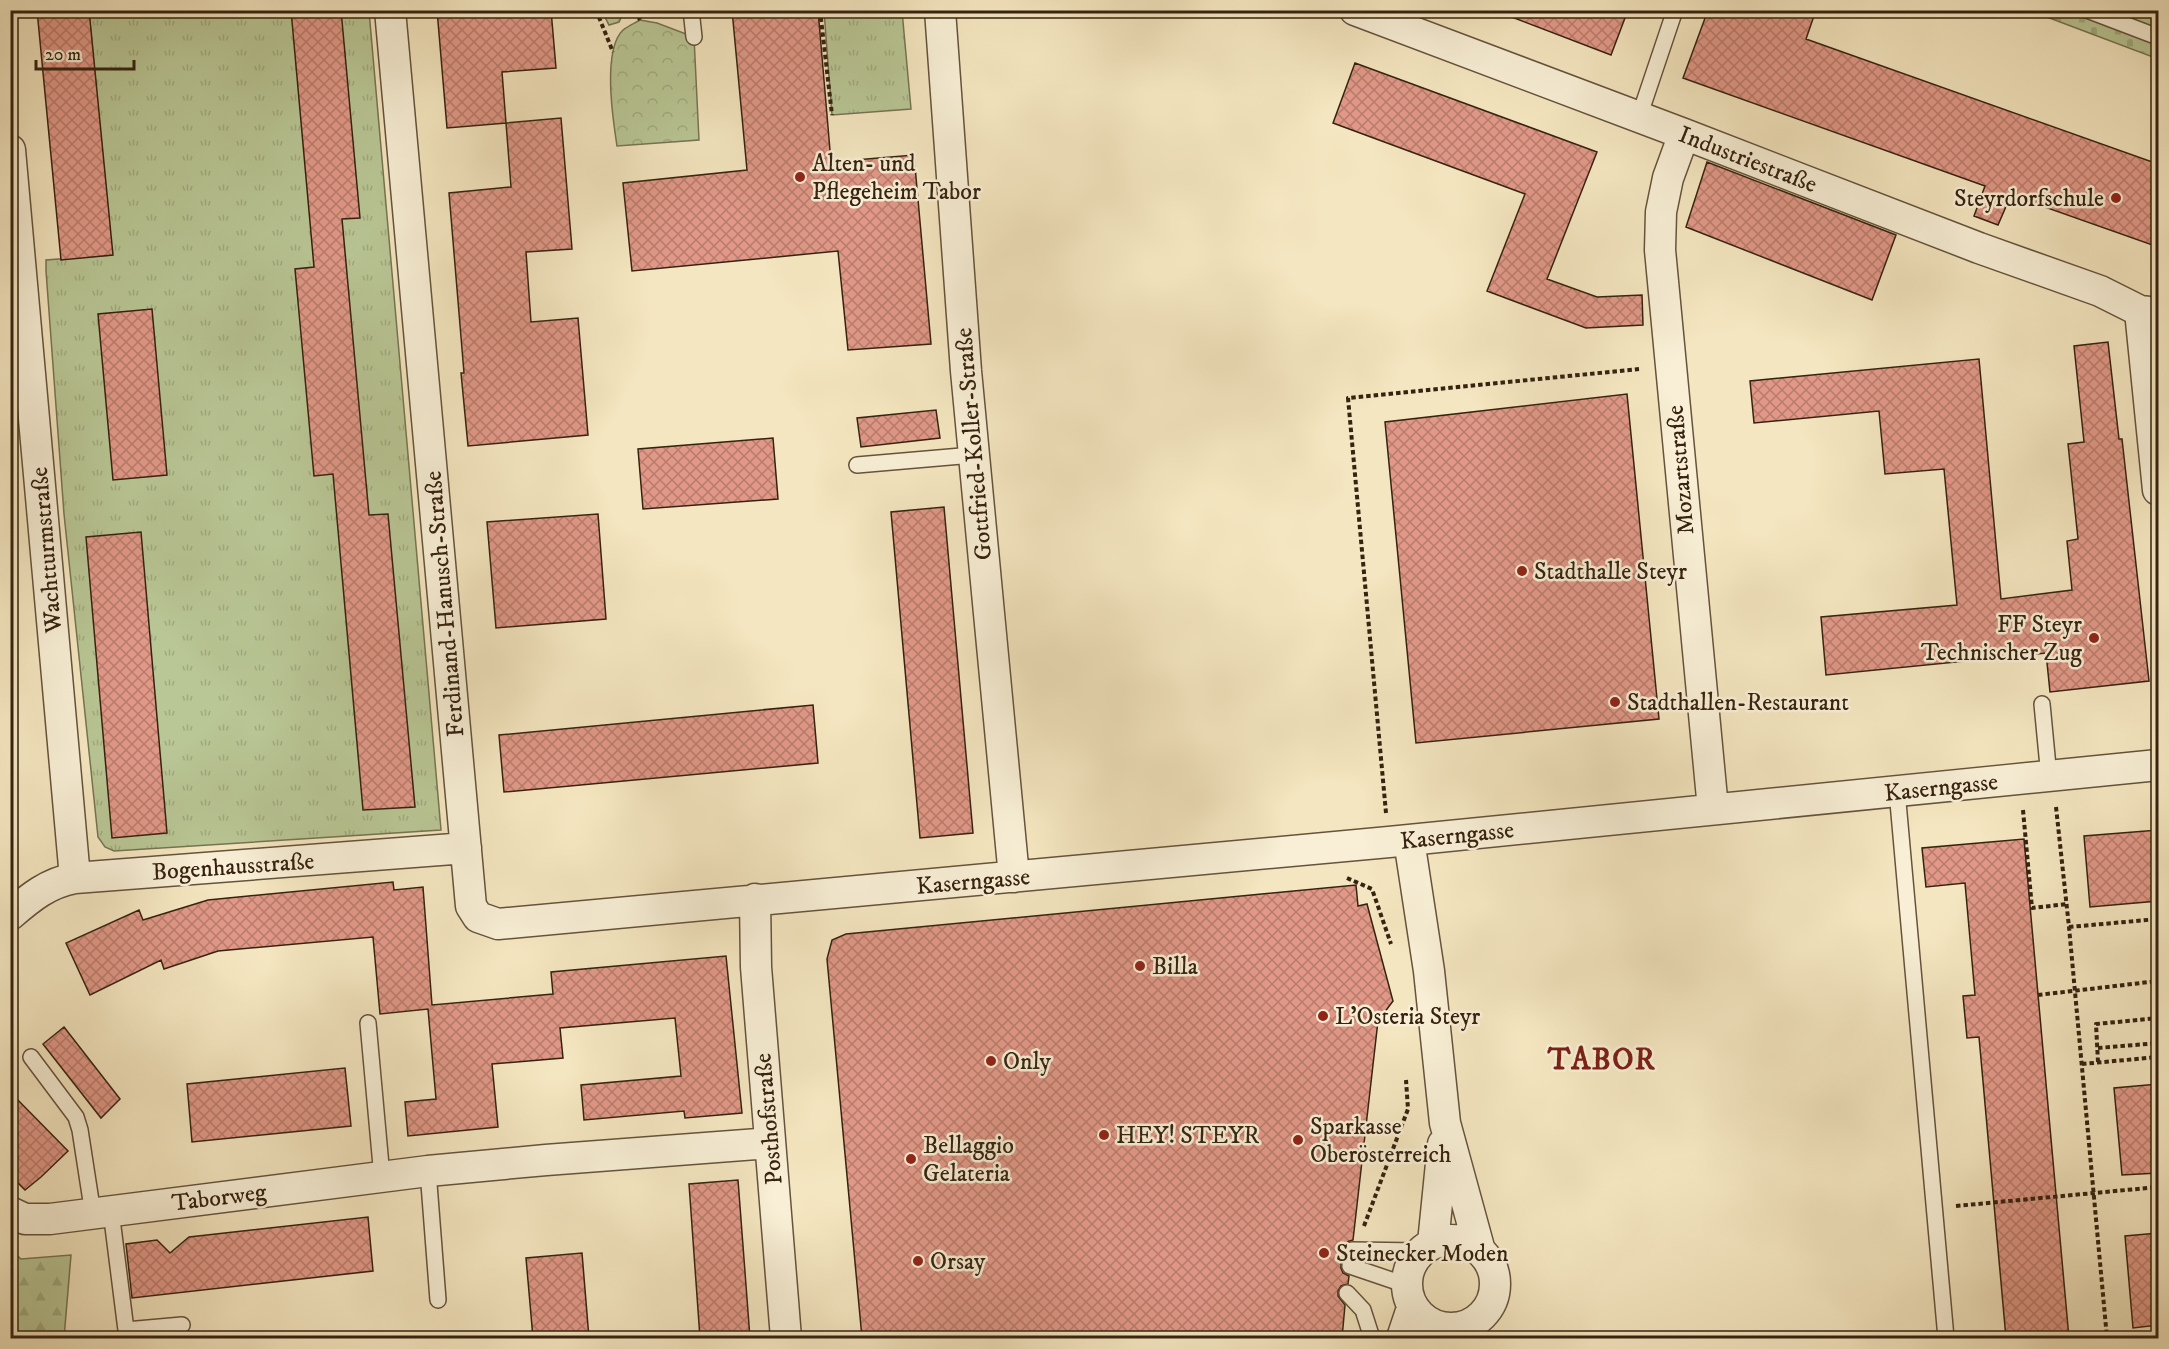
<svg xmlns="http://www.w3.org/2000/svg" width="2169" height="1349" font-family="'IM FELL DW Pica',serif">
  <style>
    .grass { fill: url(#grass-tufts); stroke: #777452; stroke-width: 1.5 }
    .forest { fill: url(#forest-firs); stroke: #777452; stroke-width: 1.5 }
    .cemetery { fill: url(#cemetery-stones); stroke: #777452; stroke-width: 1.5 }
    .park { fill: url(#park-crowns); stroke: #777452; stroke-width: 1.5 }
    .building { fill: url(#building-cross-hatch); stroke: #352210; stroke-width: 1.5 }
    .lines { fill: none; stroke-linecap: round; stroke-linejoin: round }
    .lane-casing { stroke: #65533c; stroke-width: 18 }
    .street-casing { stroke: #65533c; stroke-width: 33 }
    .path { stroke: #352210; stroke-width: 4; stroke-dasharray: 4.5 3; stroke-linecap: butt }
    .lane { stroke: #f8efd6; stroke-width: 15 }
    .street { stroke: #f8efd6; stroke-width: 30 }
    .poi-dot { fill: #8f2418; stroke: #f8efd6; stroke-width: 2 }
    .labels { text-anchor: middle; stroke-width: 5; stroke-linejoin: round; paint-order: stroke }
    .street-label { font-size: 24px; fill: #352210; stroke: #f8efd6 }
    .poi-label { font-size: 24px; fill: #352210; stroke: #f8efd6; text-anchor: start }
    .district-label { font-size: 30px; font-weight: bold; letter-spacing: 1.5px; fill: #7a1f14; stroke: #f8efd6 }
  </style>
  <defs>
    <pattern id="grass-tufts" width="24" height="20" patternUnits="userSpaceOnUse" patternTransform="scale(1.5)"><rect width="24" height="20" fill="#b9c695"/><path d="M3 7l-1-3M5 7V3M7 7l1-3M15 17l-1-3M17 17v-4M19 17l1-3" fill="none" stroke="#a0aa7f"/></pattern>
    <pattern id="forest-firs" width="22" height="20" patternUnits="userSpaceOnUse" patternTransform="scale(1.5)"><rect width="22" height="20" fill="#b9c695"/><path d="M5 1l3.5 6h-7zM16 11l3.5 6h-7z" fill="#a0aa7f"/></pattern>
    <pattern id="cemetery-stones" width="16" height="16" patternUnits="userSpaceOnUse" patternTransform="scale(1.5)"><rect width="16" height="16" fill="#b9c695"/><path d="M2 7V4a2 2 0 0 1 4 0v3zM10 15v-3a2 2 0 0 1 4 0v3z" fill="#a0aa7f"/></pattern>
    <pattern id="park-crowns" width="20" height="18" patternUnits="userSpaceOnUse" patternTransform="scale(1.5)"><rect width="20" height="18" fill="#b9c695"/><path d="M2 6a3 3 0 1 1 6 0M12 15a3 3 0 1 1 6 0" fill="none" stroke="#a0aa7f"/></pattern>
    <pattern id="building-cross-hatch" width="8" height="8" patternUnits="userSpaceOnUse" patternTransform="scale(1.5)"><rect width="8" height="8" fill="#e19887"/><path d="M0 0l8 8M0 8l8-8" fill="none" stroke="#b77c6d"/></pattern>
  </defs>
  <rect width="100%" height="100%" fill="#f4e6c0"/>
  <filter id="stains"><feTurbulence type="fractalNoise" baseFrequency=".00333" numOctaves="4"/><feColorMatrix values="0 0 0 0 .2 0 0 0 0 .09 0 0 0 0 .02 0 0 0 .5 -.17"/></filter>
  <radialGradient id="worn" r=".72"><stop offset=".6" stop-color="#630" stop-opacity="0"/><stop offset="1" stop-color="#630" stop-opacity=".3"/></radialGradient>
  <path class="grass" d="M 732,10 L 732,14 L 692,16 L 659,11 Z
    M 89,11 L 369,11 L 441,830 L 114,851 L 105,847 L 98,837 L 64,514 L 46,271 L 46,260 L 112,255 Z
    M 824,11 L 902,11 L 911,109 L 832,115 Z"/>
  <path class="forest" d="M 10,1249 L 21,1259 L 71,1255 L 64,1338 L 11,1338 Z"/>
  <path class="cemetery" d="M 2031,11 L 2158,11 L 2158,59 Z"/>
  <path class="park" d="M 602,11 L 622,11 L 623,14 L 619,22 L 609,25 Z
    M 640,20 L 657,23 L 694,37 L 699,140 L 617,146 C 613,120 602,50 623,30 C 628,26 635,23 640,20 Z"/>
  <path class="building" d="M 37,10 L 89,10 L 113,255 L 61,260 Z
    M 291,10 L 341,10 L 360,218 L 342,219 L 369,515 L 388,514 L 415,807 L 363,810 L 333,474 L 314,476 L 295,269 L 314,267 Z
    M 437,10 L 551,10 L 556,68 L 502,72 L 506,123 L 447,128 Z
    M 732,10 L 818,10 L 831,162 L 914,155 L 931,344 L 848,350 L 838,251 L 632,271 L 623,183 L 747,170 Z
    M 1501,10 L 1628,10 L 1611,55 L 1501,13 Z
    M 1708,10 L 1816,10 L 1806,39 L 2158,164 L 2158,247 L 2011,195 L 1998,225 L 1974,216 L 1985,186 L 1683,78 Z
    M 1355,63 L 1597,152 L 1547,279 L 1597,297 L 1642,295 L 1643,325 L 1586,328 L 1487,291 L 1525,194 L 1333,123 Z
    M 561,118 L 572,249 L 526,252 L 531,322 L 578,318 L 588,435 L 468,446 L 461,373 L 464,373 L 449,193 L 511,187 L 506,123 Z
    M 1707,162 L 1896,235 L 1872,300 L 1686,227 Z
    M 152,309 L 167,475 L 113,480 L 98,314 Z
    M 2108,342 L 2119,439 L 2122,439 L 2149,681 L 2050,692 L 2046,653 L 1826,675 L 1821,617 L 1957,605 L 1944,469 L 1885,474 L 1879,411 L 1754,423 L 1750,381 L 1979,359 L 2001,599 L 2072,590 L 2067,541 L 2078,539 L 2068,444 L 2084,442 L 2074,346 Z
    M 1627,394 L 1659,719 L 1416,743 L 1385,422 Z
    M 936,410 L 940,438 L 861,447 L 857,418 Z
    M 773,438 L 778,499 L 643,509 L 638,449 Z
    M 944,507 L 973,833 L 920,838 L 891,512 Z
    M 598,514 L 606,619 L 496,628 L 487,522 Z
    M 141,532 L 167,833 L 112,838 L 86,537 Z
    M 813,705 L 818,763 L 504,792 L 499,735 Z
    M 2158,830 L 2158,901 L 2090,907 L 2084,836 Z
    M 2024,839 L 2054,1172 L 2069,1338 L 2006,1338 L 1979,1037 L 1967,1038 L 1963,996 L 1975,995 L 1965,883 L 1926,887 L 1922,848 Z
    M 393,882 L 394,890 L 423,887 L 432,1005 L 553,994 L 551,972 L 726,956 L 742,1113 L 685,1118 L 684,1111 L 584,1120 L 581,1085 L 681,1076 L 675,1018 L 560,1028 L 563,1058 L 492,1064 L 498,1127 L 408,1136 L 405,1102 L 436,1099 L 428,1009 L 380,1014 L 373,937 L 218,951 L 164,969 L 161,960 L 90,995 L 66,943 L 139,910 L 143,920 L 208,900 Z
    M 1356,885 L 1358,906 L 1367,904 L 1393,1001 L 1378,1021 L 1353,1240 L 1347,1242 L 1342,1249 L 1346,1257 L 1341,1262 L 1341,1268 L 1343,1273 L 1349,1276 L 1348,1284 L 1341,1286 L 1338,1291 L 1338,1296 L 1345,1305 L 1342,1338 L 862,1338 L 827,959 L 832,940 L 846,934 Z
    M 64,1027 L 120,1099 L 101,1118 L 43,1044 Z
    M 345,1068 L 351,1126 L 192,1142 L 187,1084 Z
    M 2158,1084 L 2158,1173 L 2122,1175 L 2114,1088 Z
    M 10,1092 L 68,1151 L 41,1177 L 25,1190 L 10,1175 Z
    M 738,1180 L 750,1338 L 700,1338 L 689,1184 Z
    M 368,1217 L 373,1271 L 132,1298 L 126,1244 L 157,1240 L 170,1253 L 189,1237 Z
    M 2158,1233 L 2158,1325 L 2133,1328 L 2125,1236 Z
    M 582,1253 L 589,1338 L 533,1338 L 526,1258 Z"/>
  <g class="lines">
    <g class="lane-casing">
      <path id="lane" d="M 691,10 L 694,37
        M 2087,10 L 2158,37
        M 1639,117 L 1675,10
        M 857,465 L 973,455
        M 2042,704 L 2049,777
        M 1897,791 L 1946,1338
        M 368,1023 L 382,1177
        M 31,1057 L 76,1117 L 80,1130 L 93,1214
        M 428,1171 L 438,1300
        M 111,1211 L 126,1330 L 182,1325
        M 1352,1250 L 1420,1251
        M 1350,1266 L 1406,1285
        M 1347,1293 L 1363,1310 L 1372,1338"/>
    </g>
    <g class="street-casing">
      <path id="street" d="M 390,10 L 471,906 L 478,917 L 498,924 L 1389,842 L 2158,765
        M 940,10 L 966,371 L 1014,877
        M 1355,10 L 1684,134 L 1979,248 L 2100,291 L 2140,311 L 2158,313
        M 1684,134 L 1668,178 L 1661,212 L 1660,250 L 1713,809
        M 10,150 L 75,878
        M 2140,311 L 2158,490
        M 1409,840 L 1429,971 L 1445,1123 L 1480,1251
        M 755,899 L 756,967 L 786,1338
        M 10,915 C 31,897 48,883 75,878 L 466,848
        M 10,1212 L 25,1219 L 50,1219 L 428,1171 L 546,1160 L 770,1143
        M1407 1284a44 44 0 1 1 88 0a44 44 0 1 1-88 0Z
        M 1433,1243 L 1443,1144
        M 1402,1338 L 1412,1308"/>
    </g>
    <path class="path" d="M 596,10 L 613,52
      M 635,10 L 640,20
      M 820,10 L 832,115
      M 2056,807 L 2069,927 L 2107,1338
      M 2023,810 L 2032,908 L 2067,904
      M 1386,813 L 1348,398 L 1639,369
      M 1347,878 L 1372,889 L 1391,944
      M 2069,927 L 2158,919
      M 2038,995 L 2158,981
      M 2098,1048 L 2158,1043
      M 2098,1062 L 2096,1024 L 2158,1018
      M 2082,1064 L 2158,1057
      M 1956,1206 L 2158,1187
      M 1364,1226 L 1408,1109 L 1406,1080"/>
    <use href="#lane" class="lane"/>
    <use href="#street" class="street"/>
  </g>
  <g class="poi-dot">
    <circle cx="800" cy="177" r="6"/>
    <circle cx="2116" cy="198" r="6"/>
    <circle cx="1522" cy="571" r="6"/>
    <circle cx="2094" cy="638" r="6"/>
    <circle cx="1615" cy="702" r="6"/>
    <circle cx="1140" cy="966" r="6"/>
    <circle cx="1323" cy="1016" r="6"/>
    <circle cx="991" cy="1061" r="6"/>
    <circle cx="1104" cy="1135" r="6"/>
    <circle cx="1298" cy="1140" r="6"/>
    <circle cx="911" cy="1159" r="6"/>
    <circle cx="1324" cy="1253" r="6"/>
    <circle cx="918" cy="1261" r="6"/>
  </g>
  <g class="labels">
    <g class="street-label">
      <text transform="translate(1748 159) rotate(21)" y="8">Industriestraße</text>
      <text transform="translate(973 444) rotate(-95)" y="8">Gottfried-Koller-Straße</text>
      <text transform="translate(1680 470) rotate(-95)" y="8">Mozartstraße</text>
      <text transform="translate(46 550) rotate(-95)" y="8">Wachtturmstraße</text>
      <text transform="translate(444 604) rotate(-95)" y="8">Ferdinand-Hanusch-Straße</text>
      <text transform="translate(1941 787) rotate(-6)" y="8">Kaserngasse</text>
      <text transform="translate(1457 835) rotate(-6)" y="8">Kaserngasse</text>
      <text transform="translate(233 866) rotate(-4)" y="8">Bogenhausstraße</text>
      <text transform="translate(973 881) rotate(-5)" y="8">Kaserngasse</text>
      <text transform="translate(768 1119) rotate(-95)" y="8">Posthofstraße</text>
      <text transform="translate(219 1197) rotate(-7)" y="8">Taborweg</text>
    </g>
    <g class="poi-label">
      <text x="812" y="171">Alten- und<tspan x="812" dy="28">Pflegeheim Tabor</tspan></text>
      <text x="2104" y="206" text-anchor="end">Steyrdorfschule</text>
      <text x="1534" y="579">Stadthalle Steyr</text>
      <text x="2082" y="632" text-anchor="end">FF Steyr<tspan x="2082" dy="28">Technischer Zug</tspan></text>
      <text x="1627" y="710">Stadthallen-Restaurant</text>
      <text x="1152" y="974">Billa</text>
      <text x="1335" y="1024">L'Osteria Steyr</text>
      <text x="1003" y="1069">Only</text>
      <text x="1310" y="1134">Sparkasse<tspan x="1310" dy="28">Oberösterreich</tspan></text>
      <text x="1116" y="1143">HEY! STEYR</text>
      <text x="923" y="1153">Bellaggio<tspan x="923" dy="28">Gelateria</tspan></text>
      <text x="1336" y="1261">Steinecker Moden</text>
      <text x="930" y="1269">Orsay</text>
    </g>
    <g class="district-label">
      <text x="1602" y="1069">TABOR</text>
    </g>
  </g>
  <rect width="2169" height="1349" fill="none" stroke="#f4e6c0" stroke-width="36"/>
  <rect x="12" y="12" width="2145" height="1325" fill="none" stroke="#352210" stroke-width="3"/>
  <rect x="18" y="18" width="2133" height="1313" fill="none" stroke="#352210" stroke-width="1.5"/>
  <path d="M36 60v9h98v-9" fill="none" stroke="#352210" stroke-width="3"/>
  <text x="45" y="60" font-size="18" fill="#352210" stroke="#f8efd6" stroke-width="4.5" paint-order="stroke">20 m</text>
  <rect width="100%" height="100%" filter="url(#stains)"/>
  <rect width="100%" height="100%" fill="url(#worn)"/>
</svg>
